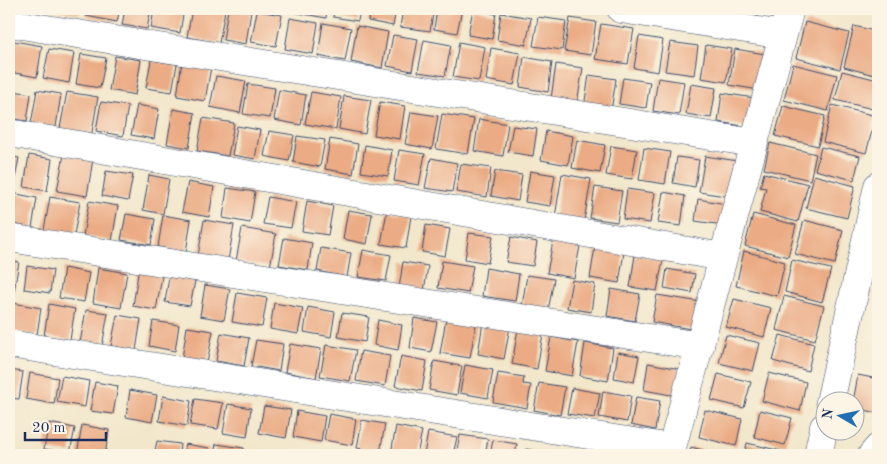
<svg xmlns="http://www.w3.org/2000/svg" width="887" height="464" font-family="'Old Standard TT',serif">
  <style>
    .building { fill: #ebab84 }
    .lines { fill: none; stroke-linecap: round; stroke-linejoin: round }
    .street-casing { stroke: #3b4b6e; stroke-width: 29 }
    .secondary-casing { stroke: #3b4b6e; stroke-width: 29 }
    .street { stroke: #fff; stroke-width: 28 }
    .secondary { stroke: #fff; stroke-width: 28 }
  </style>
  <rect width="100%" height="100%" fill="#fcf5e5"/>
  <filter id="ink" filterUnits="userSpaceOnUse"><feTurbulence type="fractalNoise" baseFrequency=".02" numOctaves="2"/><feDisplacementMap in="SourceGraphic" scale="10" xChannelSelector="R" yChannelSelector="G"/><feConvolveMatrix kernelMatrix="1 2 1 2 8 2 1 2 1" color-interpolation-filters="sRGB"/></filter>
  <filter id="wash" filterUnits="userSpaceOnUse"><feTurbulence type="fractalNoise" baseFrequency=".0096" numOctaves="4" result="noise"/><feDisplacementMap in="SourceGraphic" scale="20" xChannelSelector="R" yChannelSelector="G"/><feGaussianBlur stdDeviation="1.12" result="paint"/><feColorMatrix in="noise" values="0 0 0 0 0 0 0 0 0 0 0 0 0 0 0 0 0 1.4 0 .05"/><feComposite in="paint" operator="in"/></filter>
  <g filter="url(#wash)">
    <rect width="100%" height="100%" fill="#f2e7cb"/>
    <g id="blocks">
      <path class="building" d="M 53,9 L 80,9 L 79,14 Z
        M 87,9 L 120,9 L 117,22 L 86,16 Z
        M 125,9 L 151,9 L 147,29 L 122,25 Z
        M 154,9 L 184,9 L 180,33 L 151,28 Z
        M 192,9 L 225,10 L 219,43 L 187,37 Z
        M 228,9 L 251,11 L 246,44 L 223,40 Z
        M 294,9 L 327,9 L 326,18 L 293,12 Z
        M 334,9 L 360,9 L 358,21 L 333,17 Z
        M 370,9 L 396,9 L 393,26 L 368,21 Z
        M 403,9 L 434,9 L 430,31 L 400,27 Z
        M 437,9 L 462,9 L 457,33 L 434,29 Z
        M 473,9 L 496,14 L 492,39 L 468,35 Z
        M 744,9 L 782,9 L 781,15 L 758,11 L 757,20 L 742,18 Z
        M 257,11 L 282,15 L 276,46 L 251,42 Z
        M 501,13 L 531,18 L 526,45 L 497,40 Z
        M 538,17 L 566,21 L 562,50 L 533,46 Z
        M 290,18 L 318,23 L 313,54 L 285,49 Z
        M 570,18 L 596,22 L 591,55 L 564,51 Z
        M 805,22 L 849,33 L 840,69 L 796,58 Z
        M 323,23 L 351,28 L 345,61 L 318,56 Z
        M 601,24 L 634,29 L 628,64 L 595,59 Z
        M 357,26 L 388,32 L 382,68 L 351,62 Z
        M 854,26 L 878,32 L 878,76 L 844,67 Z
        M 393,35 L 418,39 L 412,71 L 387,66 Z
        M 639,36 L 663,40 L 658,72 L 634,68 Z
        M 424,40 L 451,45 L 445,76 L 418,72 Z
        M 14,41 L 42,46 L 37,77 L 9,72 Z
        M 459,42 L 485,47 L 479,81 L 453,77 Z
        M 670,42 L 698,46 L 694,75 L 665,71 Z
        M 706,45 L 732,49 L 726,82 L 701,78 Z
        M 491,48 L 520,53 L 514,85 L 486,80 Z
        M 49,49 L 74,53 L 69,83 L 43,78 Z
        M 735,49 L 765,54 L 759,90 L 729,85 Z
        M 81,54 L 106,58 L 100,88 L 76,84 Z
        M 115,56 L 141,60 L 135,95 L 109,90 Z
        M 524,57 L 552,62 L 548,92 L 520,87 Z
        M 151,60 L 177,64 L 172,92 L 146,88 Z
        M 182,62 L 211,67 L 205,101 L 177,96 Z
        M 556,64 L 583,68 L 577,103 L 551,99 Z
        M 793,64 L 837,75 L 828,111 L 784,100 Z
        M 842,71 L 878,80 L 877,110 L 835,100 Z
        M 589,75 L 616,79 L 611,111 L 584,107 Z
        M 216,76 L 246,81 L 240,113 L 210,107 Z
        M 623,78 L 650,82 L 646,108 L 619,104 Z
        M 658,78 L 684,82 L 679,115 L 653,111 Z
        M 248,84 L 275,88 L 270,118 L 243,114 Z
        M 691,84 L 716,88 L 711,118 L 686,114 Z
        M 9,90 L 31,94 L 27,121 L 9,118 Z
        M 37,90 L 61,94 L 56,127 L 31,124 Z
        M 279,90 L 306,95 L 301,125 L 274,120 Z
        M 67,92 L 98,97 L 91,138 L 59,133 Z
        M 311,92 L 341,97 L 336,129 L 305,124 Z
        M 722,93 L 754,98 L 749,127 L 718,122 Z
        M 344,96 L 371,100 L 365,134 L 339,129 Z
        M 101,102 L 128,106 L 123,136 L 96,131 Z
        M 380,102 L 405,106 L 400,139 L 374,135 Z
        M 137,105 L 159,109 L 154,139 L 131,135 Z
        M 832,105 L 876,116 L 866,153 L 823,142 Z
        M 783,106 L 825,116 L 818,146 L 775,136 Z
        M 173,109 L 195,113 L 189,148 L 167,144 Z
        M 411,112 L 438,116 L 432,149 L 405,144 Z
        M 442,114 L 474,119 L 468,154 L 436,149 Z
        M 203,118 L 234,123 L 228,156 L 197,151 Z
        M 479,119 L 508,124 L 503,156 L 474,151 Z
        M 237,126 L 260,130 L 255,159 L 232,155 Z
        M 513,126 L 537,129 L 533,156 L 508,152 Z
        M 269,131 L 294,135 L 289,161 L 264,156 Z
        M 546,131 L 573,136 L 568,165 L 541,160 Z
        M 297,136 L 325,140 L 320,167 L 293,162 Z
        M 330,139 L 358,144 L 353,174 L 325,169 Z
        M 577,140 L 605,145 L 600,173 L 572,168 Z
        M 770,143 L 816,154 L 810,180 L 764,169 Z
        M 365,145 L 392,150 L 388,176 L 361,172 Z
        M 611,146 L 637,150 L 632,179 L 606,175 Z
        M 821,147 L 860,156 L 854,180 L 815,170 Z
        M 644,148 L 670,152 L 665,184 L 639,180 Z
        M 399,150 L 425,154 L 419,185 L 394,181 Z
        M 64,154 L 93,159 L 87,196 L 57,191 Z
        M 29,155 L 52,159 L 47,191 L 24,187 Z
        M 9,156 L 19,158 L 14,184 L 9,183 Z
        M 705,156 L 738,161 L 732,197 L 699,192 Z
        M 677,157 L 699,160 L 695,187 L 673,183 Z
        M 431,158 L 457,163 L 452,192 L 425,188 Z
        M 461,164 L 491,168 L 487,197 L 456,192 Z
        M 106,171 L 133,175 L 128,201 L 102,196 Z
        M 495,171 L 522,175 L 518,201 L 491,196 Z
        M 530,171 L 555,175 L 550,206 L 525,202 Z
        M 764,173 L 808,184 L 798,222 L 760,212 L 766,188 L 760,187 Z
        M 562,174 L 591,179 L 584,221 L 555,217 Z
        M 149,175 L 169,179 L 163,214 L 143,210 Z
        M 814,175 L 855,186 L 847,218 L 806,208 Z
        M 188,182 L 214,187 L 209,217 L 182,212 Z
        M 595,187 L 622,191 L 617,222 L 590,218 Z
        M 227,188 L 255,192 L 250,223 L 223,218 Z
        M 627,189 L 655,193 L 650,223 L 623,219 Z
        M 663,192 L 685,196 L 681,226 L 658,223 Z
        M 12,193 L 37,198 L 32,228 L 9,223 Z
        M 50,197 L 80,202 L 74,235 L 44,230 Z
        M 268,197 L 296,202 L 291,228 L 263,224 Z
        M 698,199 L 726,204 L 723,225 L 695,221 Z
        M 89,201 L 118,206 L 112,241 L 83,236 Z
        M 307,201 L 333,206 L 328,235 L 302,231 Z
        M 348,210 L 372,214 L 367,244 L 343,239 Z
        M 387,211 L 411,216 L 406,248 L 381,244 Z
        M 126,214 L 155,219 L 151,245 L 121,240 Z
        M 753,214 L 796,225 L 788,257 L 745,246 Z
        M 163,215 L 191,220 L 186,252 L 158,247 Z
        M 204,220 L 234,225 L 228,261 L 198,256 Z
        M 804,220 L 843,230 L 835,264 L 795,254 Z
        M 426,225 L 450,229 L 445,256 L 422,252 Z
        M 242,228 L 276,234 L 270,267 L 236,261 Z
        M 469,233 L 493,236 L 488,263 L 465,259 Z
        M 511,237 L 537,242 L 533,266 L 506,262 Z
        M 284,238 L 312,243 L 308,270 L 279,265 Z
        M 553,241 L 580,246 L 574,278 L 547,273 Z
        M 595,247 L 624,252 L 619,283 L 590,278 Z
        M 321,248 L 351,253 L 347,277 L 317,271 Z
        M 363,250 L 391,255 L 386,281 L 358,277 Z
        M 744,251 L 785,262 L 777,296 L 736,286 Z
        M 635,255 L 663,260 L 657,291 L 630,287 Z
        M 9,260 L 19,262 L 14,291 L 9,290 Z
        M 792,260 L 831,269 L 822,302 L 785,292 Z
        M 442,261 L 473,266 L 468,293 L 438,288 Z
        M 403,262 L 428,266 L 424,291 L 399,288 Z
        M 27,266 L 53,270 L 50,293 L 24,289 Z
        M 139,267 L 163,271 L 156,310 L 133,306 Z
        M 64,268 L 89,273 L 84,302 L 59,298 Z
        M 98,268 L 127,273 L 121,308 L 93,303 Z
        M 486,268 L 519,274 L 515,301 L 482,296 Z
        M 667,269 L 695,274 L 692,293 L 664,288 Z
        M 527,275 L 554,279 L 548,311 L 522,306 Z
        M 169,277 L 195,281 L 190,306 L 165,302 Z
        M 572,280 L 595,284 L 591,312 L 567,308 Z
        M 205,285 L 230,289 L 224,320 L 200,316 Z
        M 611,289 L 640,294 L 635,321 L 607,316 Z
        M 237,293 L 267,298 L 262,327 L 232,322 Z
        M 657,295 L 701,302 L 696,330 L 652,322 Z
        M 784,296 L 824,306 L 815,340 L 776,330 Z
        M 734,299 L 771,308 L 764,337 L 726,327 Z
        M 13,303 L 41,308 L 37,335 L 9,331 Z
        M 274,303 L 303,308 L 298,334 L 270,329 Z
        M 49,304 L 75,309 L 70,340 L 44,336 Z
        M 308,307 L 335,312 L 331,337 L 304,332 Z
        M 86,310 L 108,313 L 102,347 L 80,343 Z
        M 342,313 L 369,317 L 365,342 L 338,337 Z
        M 117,315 L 141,319 L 136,350 L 111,346 Z
        M 414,318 L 437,322 L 431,352 L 410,348 Z
        M 446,319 L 476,324 L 470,358 L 440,353 Z
        M 378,320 L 402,325 L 398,350 L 374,345 Z
        M 153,321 L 179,325 L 175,351 L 149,346 Z
        M 483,322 L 510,327 L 504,359 L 478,354 Z
        M 187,327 L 213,331 L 207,363 L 182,358 Z
        M 518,329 L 543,334 L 537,369 L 512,364 Z
        M 221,333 L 249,338 L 244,366 L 216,361 Z
        M 726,335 L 760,343 L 753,371 L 719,363 Z
        M 780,335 L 814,344 L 808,371 L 773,361 Z
        M 551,337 L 578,342 L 572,376 L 545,371 Z
        M 256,340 L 283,344 L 279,371 L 251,366 Z
        M 585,343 L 613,348 L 608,381 L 580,376 Z
        M 290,344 L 321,349 L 316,378 L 285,372 Z
        M 326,345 L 356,350 L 350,381 L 320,376 Z
        M 361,351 L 390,356 L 385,386 L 356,381 Z
        M 618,352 L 639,356 L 634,382 L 614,378 Z
        M 401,356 L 427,361 L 422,391 L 395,386 Z
        M 434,361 L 462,366 L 457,395 L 429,390 Z
        M 648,363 L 680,369 L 676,396 L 644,390 Z
        M 465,365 L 493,370 L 488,398 L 460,393 Z
        M 9,370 L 23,372 L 19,399 L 9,398 Z
        M 30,373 L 58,378 L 54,404 L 26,399 Z
        M 498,373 L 524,377 L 523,384 L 531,385 L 527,408 L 493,402 Z
        M 769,373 L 806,382 L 800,411 L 762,401 Z
        M 718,374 L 751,382 L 744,408 L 711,400 Z
        M 858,375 L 878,379 L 878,413 L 854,408 L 854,402 L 853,402 Z
        M 62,376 L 89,381 L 85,407 L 57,402 Z
        M 95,382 L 118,386 L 113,414 L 90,411 Z
        M 539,383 L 565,387 L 560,415 L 534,410 Z
        M 572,388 L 600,393 L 595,418 L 567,414 Z
        M 130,390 L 157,395 L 152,422 L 126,417 Z
        M 603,391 L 631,396 L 627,422 L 599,417 Z
        M 163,396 L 191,401 L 187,426 L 159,421 Z
        M 636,397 L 660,401 L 655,430 L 631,425 Z
        M 195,399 L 223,403 L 218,429 L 190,425 Z
        M 228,404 L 251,408 L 247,437 L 223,433 Z
        M 264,406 L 291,410 L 286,438 L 259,433 Z
        M 705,410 L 742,419 L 736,446 L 699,437 Z
        M 760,410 L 792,418 L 785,445 L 754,437 Z
        M 297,411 L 325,416 L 321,442 L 293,437 Z
        M 329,414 L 356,419 L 352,445 L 324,440 Z
        M 362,420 L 385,424 L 380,453 L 357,448 Z
        M 49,423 L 75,428 L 70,453 L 44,449 Z
        M 82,425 L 109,430 L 105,455 L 77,455 Z
        M 396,426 L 422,431 L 417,455 L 391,453 Z
        M 428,432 L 457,437 L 453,455 L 424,455 Z
        M 460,435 L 488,439 L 485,455 L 456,455 Z
        M 493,440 L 517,444 L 515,455 L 490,455 Z
        M 157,441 L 180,444 L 179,455 L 154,455 Z
        M 747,443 L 781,451 L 780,455 L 744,455 Z
        M 185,444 L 209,448 L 208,455 L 183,455 Z
        M 216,444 L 244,448 L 243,455 L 214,455 Z
        M 691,447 L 721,455 L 689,455 Z
        M 526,449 L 555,454 L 555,455 L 525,455 Z"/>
    </g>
  </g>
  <g filter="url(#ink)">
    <use href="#blocks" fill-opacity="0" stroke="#3b4b6e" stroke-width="1"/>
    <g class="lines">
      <g class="street-casing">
        <path id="street" d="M 621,9 L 783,35
          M 9,23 L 754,143
          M 9,133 L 723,257
          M 9,238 L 700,346
          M 9,344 L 672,448
          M 830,402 L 878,186
          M 670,455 L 790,9
          M 818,455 L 824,427"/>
      </g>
      <g class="secondary-casing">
        <path id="secondary" d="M 872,455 L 878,448"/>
      </g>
      <use href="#street" class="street"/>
      <use href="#secondary" class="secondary"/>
    </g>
  </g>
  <rect width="887" height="464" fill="none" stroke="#fcf5e5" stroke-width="30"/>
  <g transform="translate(840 416) rotate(279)"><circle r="24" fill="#fcf5e5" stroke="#a2a6af"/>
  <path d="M0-4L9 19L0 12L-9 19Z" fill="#1f6fb2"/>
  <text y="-8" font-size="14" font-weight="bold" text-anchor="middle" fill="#1b2f5e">N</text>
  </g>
  <path d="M25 432v8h81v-8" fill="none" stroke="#1b2f5e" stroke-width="2.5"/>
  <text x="32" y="432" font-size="15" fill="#1b2f5e" stroke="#fcf5e5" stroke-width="4" paint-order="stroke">20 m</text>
</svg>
